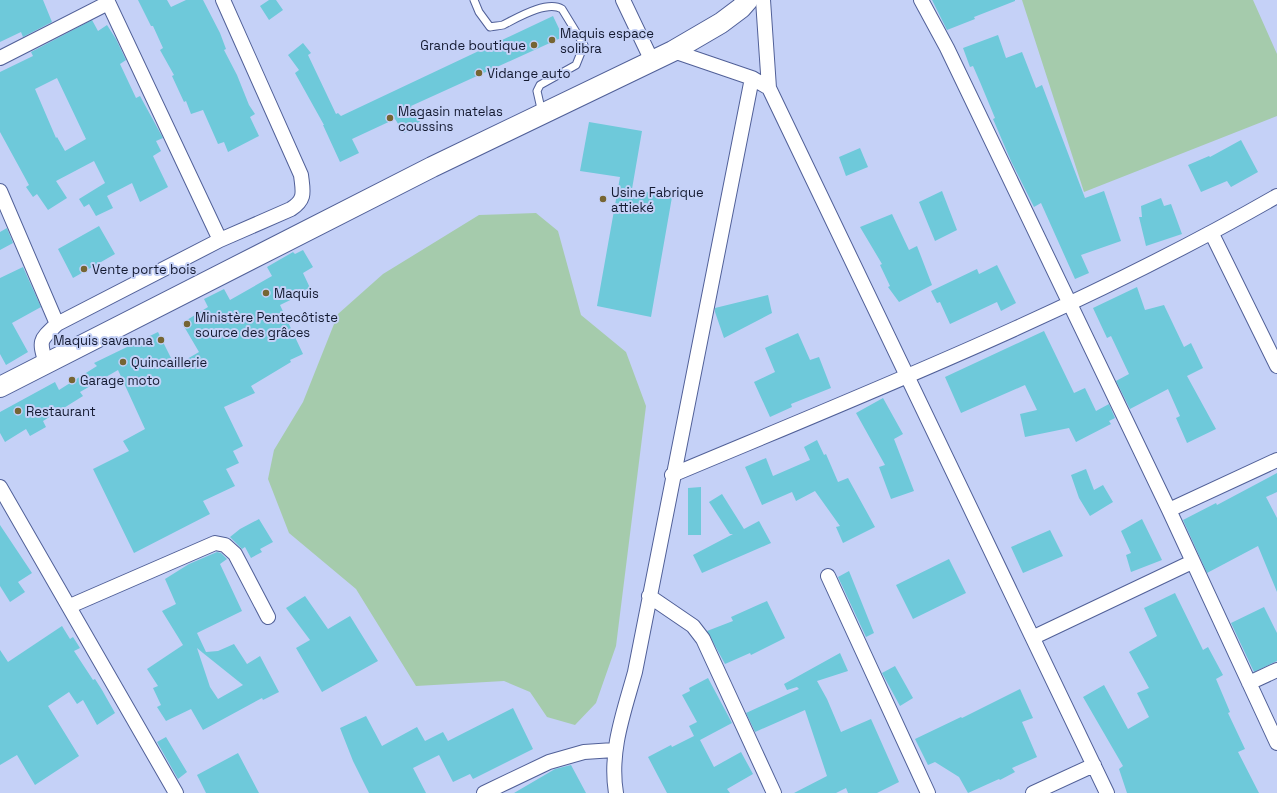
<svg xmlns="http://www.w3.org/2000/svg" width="1277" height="793" font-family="'Space Grotesk',sans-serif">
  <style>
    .green { fill: #a5cbac }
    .building { fill: #6ec9da; fill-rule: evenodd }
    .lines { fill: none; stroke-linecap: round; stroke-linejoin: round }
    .lane-casing { stroke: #516098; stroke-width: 9 }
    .street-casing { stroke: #516098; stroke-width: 16 }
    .secondary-casing { stroke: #516098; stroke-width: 22 }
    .lane { stroke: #fff; stroke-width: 7 }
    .street { stroke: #fff; stroke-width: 14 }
    .secondary { stroke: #fff; stroke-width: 20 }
    .poi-dot { fill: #766533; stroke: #c5d1f7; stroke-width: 1.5 }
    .labels { text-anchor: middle; stroke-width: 4; stroke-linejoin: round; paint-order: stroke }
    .poi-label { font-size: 13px; fill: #141a31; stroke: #c5d1f7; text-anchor: start }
  </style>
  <rect width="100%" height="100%" fill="#c5d1f7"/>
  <path class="green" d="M 1022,0 L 1253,0 L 1277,54 L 1277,116 L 1084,192 Z
    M 536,213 L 558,231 L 581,315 L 626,352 L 646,406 L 616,646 L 596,703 L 575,725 L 547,717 L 530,692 L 504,681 L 416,686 L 356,589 L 289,533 L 268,479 L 274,450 L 303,402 L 338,314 L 383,274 L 479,215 Z"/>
  <path class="building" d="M 0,0 L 43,0 L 52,22 L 23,37 L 21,32 L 0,42 Z
    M 138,0 L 167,0 L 171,7 L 186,0 L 203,0 L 220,33 L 226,49 L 224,50 L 237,75 L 249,105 L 255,114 L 250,117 L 259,136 L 228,152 L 224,142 L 218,144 L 203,110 L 191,114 L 186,101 L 184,102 L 172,76 L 174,75 L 160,50 L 163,48 L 153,26 L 151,26 Z
    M 269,0 L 276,0 L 283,10 L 269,20 L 260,6 Z
    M 932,0 L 1015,0 L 1015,1 L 974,17 L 975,19 L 947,30 Z
    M 553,16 L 563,37 L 411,106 L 421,124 L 404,133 L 395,119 L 352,139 L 359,153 L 340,162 L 323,125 L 324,125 L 295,73 L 299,70 L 288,55 L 303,43 L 311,53 L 308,55 L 336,114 L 338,113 L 341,116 Z
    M 92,20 L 98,31 L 107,25 L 116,39 L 126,60 L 120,64 L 136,98 L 140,96 L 163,138 L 156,141 L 161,151 L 153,156 L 168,187 L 140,202 L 132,183 L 107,196 L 113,208 L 96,216 L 89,204 L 84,207 L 79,199 L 105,183 L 94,161 L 56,181 L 67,198 L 48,210 L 37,194 L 33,197 L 26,187 L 29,185 L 0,132 L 0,72 L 33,56 L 31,52 ZM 57,78 L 86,139 L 65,151 L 57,137 L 56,138 L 35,89 Z
    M 998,35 L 1006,58 L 1022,52 L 1036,88 L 1042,85 L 1085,198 L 1104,191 L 1121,241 L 1081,255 L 1089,273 L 1075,279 L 1041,203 L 1034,207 L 1011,161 L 993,119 L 995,118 L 980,82 L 973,66 L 970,67 L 963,48 Z
    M 589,122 L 642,131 L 632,189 L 672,197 L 651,317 L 597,306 L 620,177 L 580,171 Z
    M 1241,140 L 1258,172 L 1231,187 L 1227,181 L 1201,192 L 1188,165 L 1209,156 L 1210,157 Z
    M 860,148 L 868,167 L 846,176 L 839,157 Z
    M 942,191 L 957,230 L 935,241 L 919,202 Z
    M 1161,198 L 1164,206 L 1171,204 L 1182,234 L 1146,246 L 1139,217 L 1142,217 L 1141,206 Z
    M 892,214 L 909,250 L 917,246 L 932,285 L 899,302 L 888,287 L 890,286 L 880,265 L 882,264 L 860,227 Z
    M 99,226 L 115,254 L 73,278 L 58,249 Z
    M 7,228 L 13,243 L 0,250 L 0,232 Z
    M 303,250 L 313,267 L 303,273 L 311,290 L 280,305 L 303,354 L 290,360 L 291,362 L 251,386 L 255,393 L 224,407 L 243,446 L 233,451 L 239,463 L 226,469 L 235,486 L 203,501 L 210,514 L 134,553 L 93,469 L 129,451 L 123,441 L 145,429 L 118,370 L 80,392 L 83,396 L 43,421 L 46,427 L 30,436 L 26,429 L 5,442 L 0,433 L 0,412 L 55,382 L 59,390 L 97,366 L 94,363 L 158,332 L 175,366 L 199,352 L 182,323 L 208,307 L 204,299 L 224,289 L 230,300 L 272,276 L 267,267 L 293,252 L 295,254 Z
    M 997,265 L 1016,303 L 1001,311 L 997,302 L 950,324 L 940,302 L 937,303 L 931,291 L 977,269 L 979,274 Z
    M 23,267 L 41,307 L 12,323 L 28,352 L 6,365 L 0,354 L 0,278 Z
    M 1137,287 L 1145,310 L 1164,305 L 1184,347 L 1191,343 L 1203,368 L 1187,376 L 1216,429 L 1187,443 L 1176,418 L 1180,416 L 1168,389 L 1130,409 L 1116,381 L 1129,374 L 1111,336 L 1107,338 L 1093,308 Z
    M 768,295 L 772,313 L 724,338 L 715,312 L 715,308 Z
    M 1044,331 L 1074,393 L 1085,388 L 1096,411 L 1109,404 L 1115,418 L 1109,421 L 1111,424 L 1076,442 L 1069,428 L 1025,437 L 1020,414 L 1037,410 L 1025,385 L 961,413 L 945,377 Z
    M 798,333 L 810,360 L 819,357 L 831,388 L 791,404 L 792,407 L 770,417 L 754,382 L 775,372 L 765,348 Z
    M 883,398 L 903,434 L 894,439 L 914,491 L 891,499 L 879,467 L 885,465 L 856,413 Z
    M 817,440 L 824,455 L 826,454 L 838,482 L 848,478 L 875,527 L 843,543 L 836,527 L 840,526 L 815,491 L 796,501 L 792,492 L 762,505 L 745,467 L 766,458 L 773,476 L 810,460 L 804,447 Z
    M 1086,469 L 1094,490 L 1103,485 L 1113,502 L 1090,516 L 1079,498 L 1071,475 Z
    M 1277,473 L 1277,492 L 1266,497 L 1277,518 L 1277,592 L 1258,546 L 1207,573 L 1183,520 L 1216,503 L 1217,505 Z
    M 701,487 L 701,535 L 688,535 L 688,488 Z
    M 722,494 L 744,529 L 759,521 L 771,543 L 702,573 L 693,555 L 733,534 L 730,534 L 709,502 Z
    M 259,519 L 273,542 L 260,549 L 262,552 L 251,558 L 245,547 L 242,549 L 230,537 L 240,529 Z
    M 1142,519 L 1162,560 L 1131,572 L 1126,555 L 1131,553 L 1121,531 Z
    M 0,525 L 32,573 L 18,582 L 25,592 L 10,602 L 0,586 Z
    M 1050,530 L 1063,556 L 1023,573 L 1011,547 Z
    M 217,552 L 221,553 L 227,559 L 220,564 L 242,611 L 197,633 L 206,652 L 218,651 L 234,644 L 247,664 L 260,656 L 279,692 L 263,700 L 262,698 L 203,730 L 191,709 L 166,721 L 157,707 L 161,705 L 153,688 L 158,686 L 147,669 L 183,645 L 162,611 L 176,604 L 165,579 L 189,564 ZM 197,648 L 203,653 L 243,685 L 218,699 L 210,687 Z
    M 949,559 L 966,593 L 913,619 L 896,585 Z
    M 849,571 L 874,633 L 866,637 L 838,577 Z
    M 1175,593 L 1203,650 L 1208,647 L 1223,675 L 1216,679 L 1230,712 L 1228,713 L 1245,749 L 1238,752 L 1259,793 L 1127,793 L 1119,769 L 1123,766 L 1083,697 L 1104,685 L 1128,729 L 1149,717 L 1137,693 L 1149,688 L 1129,652 L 1157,636 L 1144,608 Z
    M 305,596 L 328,629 L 350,616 L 378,661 L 322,692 L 296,648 L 310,640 L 286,608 Z
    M 767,601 L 785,638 L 751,655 L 750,653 L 725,664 L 707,631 L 733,621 L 731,617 Z
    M 1264,607 L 1277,633 L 1277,661 L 1254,672 L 1231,623 Z
    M 62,626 L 70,639 L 73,637 L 80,648 L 74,651 L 93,680 L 95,679 L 102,690 L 115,713 L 97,725 L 83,700 L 77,704 L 69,692 L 48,706 L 79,756 L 35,785 L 17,755 L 0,765 L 0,650 L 8,662 Z
    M 840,653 L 848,671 L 817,681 L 827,699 L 841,732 L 871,719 L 899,782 L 877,793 L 848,793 L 846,788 L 836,793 L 794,793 L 827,776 L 805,710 L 755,732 L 746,713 L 799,689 L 797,687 L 787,690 L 784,684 Z
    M 895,666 L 913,698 L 900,706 L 882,673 Z
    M 708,678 L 732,723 L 700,740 L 714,767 L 741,752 L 753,774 L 727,789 L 730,793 L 667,793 L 648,757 L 671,745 L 672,747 L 694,736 L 689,726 L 697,722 L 682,695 L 690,691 L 689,688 Z
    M 1020,689 L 1033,718 L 1022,722 L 1037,757 L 1012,768 L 1015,772 L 1000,780 L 999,779 L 968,793 L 959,777 L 935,762 L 928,765 L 915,739 L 961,717 L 962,718 Z
    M 513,708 L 533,749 L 473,779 L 470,774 L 453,782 L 439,755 L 413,768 L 426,793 L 369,793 L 353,761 L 340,728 L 366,716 L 382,746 L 417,727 L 425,741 L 443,732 L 448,741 Z
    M 166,737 L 187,772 L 178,779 L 157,742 Z
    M 238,753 L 259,793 L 206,793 L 197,775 Z
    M 571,765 L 586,793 L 514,793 L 555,769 Z"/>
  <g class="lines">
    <g class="lane-casing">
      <path id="lane" d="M 474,0 L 479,12 L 490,27 C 494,26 499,26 503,25 C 517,18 547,0 562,9 L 584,45 L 576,65 L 540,85 L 537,91 L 542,113"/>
    </g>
    <g class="street-casing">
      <path id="street" d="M 623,0 L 652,61
        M 763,0 L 769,88
        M 921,0 L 947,48 L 1169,510 L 1277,743
        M 673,51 L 752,78 L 769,88 L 1107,793
        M 0,58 L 108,3
        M 0,191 L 57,324 C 39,341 39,340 46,364
        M 1212,234 L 1277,366
        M 220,240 L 291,209 C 306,199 303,192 301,175 L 223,0
        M 57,324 L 220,240 L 107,0
        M 672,475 C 877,389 1084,307 1277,196
        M 0,487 L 176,793
        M 1169,510 L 1277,460
        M 828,576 L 928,793
        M 649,596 L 693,626 L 703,639 L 774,793
        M 70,606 L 215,543 L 225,545 L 235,554 L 268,617
        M 1034,637 L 1192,562
        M 1249,683 L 1277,670
        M 484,793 L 549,762 L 584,752 L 614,750
        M 616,793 C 609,751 624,712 635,672 L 752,78
        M 1033,793 L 1094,765"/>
    </g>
    <g class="secondary-casing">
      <path id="secondary" d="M 0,387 L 432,167 L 673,51 L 721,23 L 741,8 L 748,0"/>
    </g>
    <use href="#lane" class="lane"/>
    <use href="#street" class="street"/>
    <use href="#secondary" class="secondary"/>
  </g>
  <g class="poi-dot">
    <circle cx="552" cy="40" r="4"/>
    <circle cx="534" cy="45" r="4"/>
    <circle cx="479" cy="73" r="4"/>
    <circle cx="390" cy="118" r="4"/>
    <circle cx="603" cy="199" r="4"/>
    <circle cx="84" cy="269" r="4"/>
    <circle cx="266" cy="293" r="4"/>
    <circle cx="187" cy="324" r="4"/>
    <circle cx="161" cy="340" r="4"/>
    <circle cx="123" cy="362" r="4"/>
    <circle cx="72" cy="380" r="4"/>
    <circle cx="18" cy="411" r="4"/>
  </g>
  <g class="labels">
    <g class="poi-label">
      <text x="560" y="38">Maquis espace<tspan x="560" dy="15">solibra</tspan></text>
      <text x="526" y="50" text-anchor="end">Grande boutique</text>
      <text x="487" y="78">Vidange auto</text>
      <text x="398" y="116">Magasin matelas<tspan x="398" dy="15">coussins</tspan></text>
      <text x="611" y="197">Usine Fabrique<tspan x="611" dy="15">attieké</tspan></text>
      <text x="92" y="274">Vente porte bois</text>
      <text x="274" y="298">Maquis</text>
      <text x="195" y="322">Ministère Pentecôtiste<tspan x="195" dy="15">source des grâces</tspan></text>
      <text x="153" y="345" text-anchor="end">Maquis savanna</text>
      <text x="131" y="367">Quincaillerie</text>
      <text x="80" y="385">Garage moto</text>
      <text x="26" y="416">Restaurant</text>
    </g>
  </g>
</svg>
